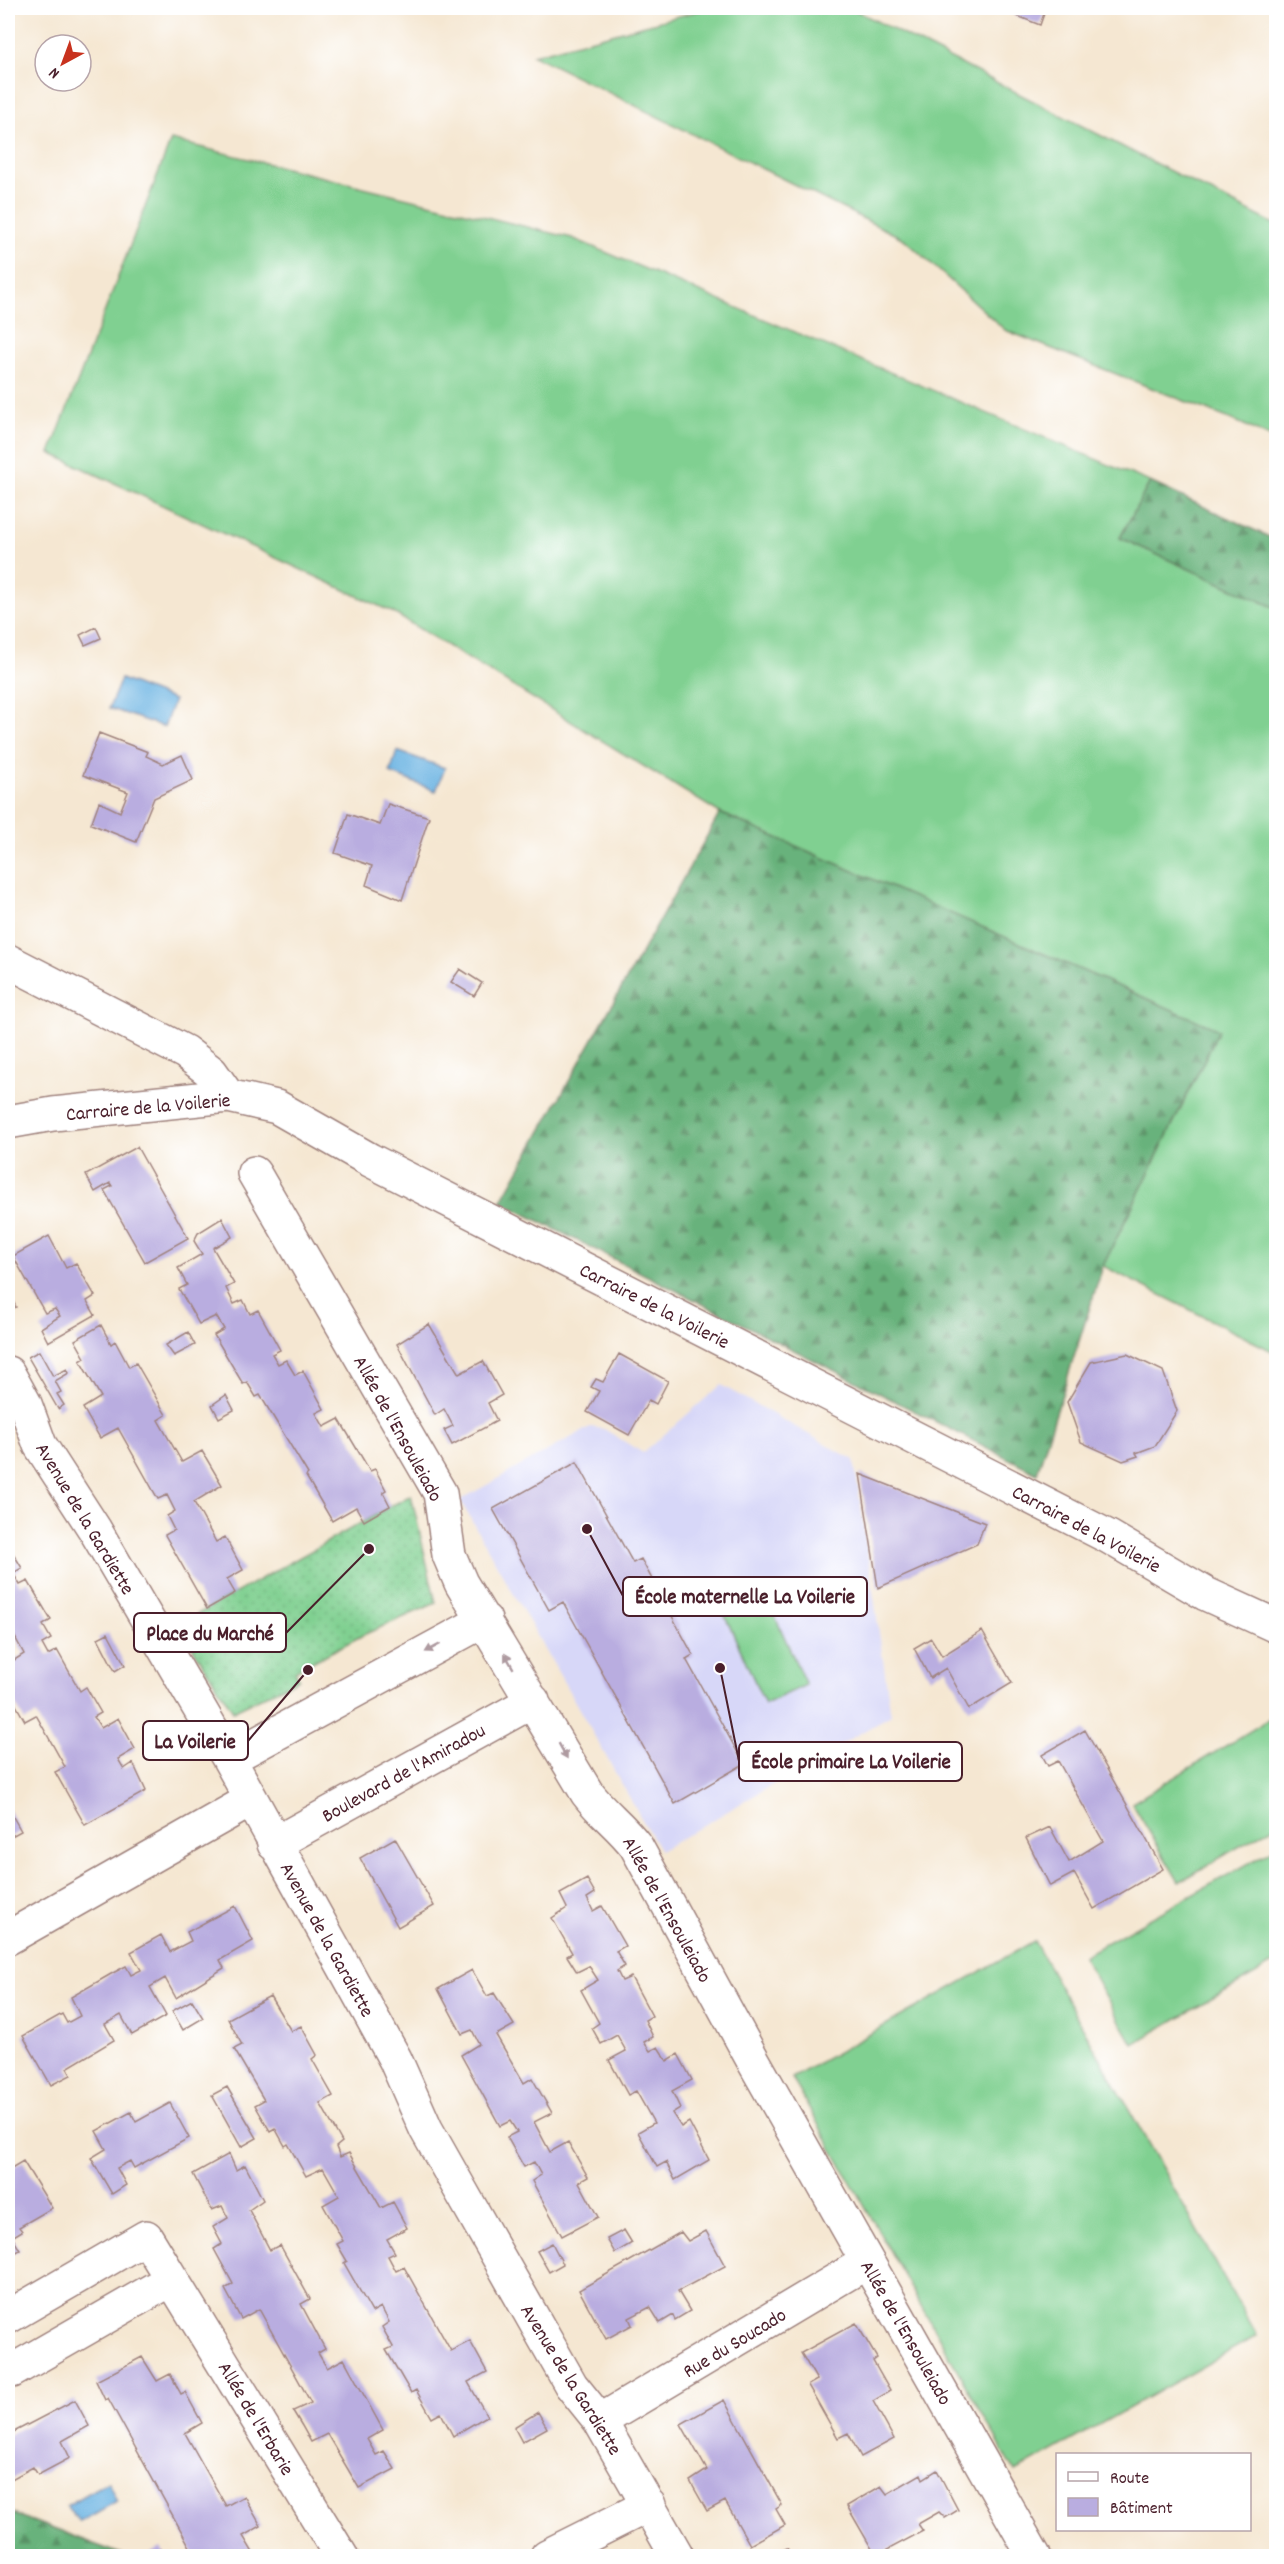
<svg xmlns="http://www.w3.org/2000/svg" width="1284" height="2564" font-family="Dekko,sans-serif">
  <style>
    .built { fill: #d7d7f8 }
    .grass { fill: #80d091; stroke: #65785e; stroke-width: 1.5 }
    .forest { fill: url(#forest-firs); stroke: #596853; stroke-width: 1.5 }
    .garden { fill: url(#garden-dots); stroke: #65785e; stroke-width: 1.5 }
    .water { fill: #6ab3e2; stroke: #5a6986; stroke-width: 1.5 }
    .building { fill: #b9ade0 }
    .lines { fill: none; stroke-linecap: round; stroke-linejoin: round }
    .street-casing { stroke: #a0837e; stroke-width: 36 }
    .street { stroke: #fff; stroke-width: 33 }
    .oneway { fill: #ae9aa0 }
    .labels { text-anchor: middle; stroke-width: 4.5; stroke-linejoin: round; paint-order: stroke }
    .street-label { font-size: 20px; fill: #4a1f2b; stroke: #fff }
    .leader { fill: none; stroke: #4a1f2b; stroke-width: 2 }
    .callout-dot { fill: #4a1f2b; stroke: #fff; stroke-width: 2 }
    .callout { fill: #fff; stroke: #4a1f2b; stroke-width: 2 }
    .callout-label { font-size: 21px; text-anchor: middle; font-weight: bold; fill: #4a1f2b }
  </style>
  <defs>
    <pattern id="forest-firs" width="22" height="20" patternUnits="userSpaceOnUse" patternTransform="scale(1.5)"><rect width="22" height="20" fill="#68b27b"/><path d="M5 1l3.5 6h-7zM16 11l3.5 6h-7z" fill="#589065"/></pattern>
    <pattern id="garden-dots" width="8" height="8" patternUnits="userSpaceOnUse" patternTransform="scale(1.5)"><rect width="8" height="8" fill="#80d091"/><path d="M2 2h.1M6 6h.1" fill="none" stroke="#70b27d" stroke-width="1.8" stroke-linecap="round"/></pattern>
  </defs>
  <rect width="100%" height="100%" fill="#fff"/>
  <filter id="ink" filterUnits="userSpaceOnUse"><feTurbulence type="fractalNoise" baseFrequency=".0167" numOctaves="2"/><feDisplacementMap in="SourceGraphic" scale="12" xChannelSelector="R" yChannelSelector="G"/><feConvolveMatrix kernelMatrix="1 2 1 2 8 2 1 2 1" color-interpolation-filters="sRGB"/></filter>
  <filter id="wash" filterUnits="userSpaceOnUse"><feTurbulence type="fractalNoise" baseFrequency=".008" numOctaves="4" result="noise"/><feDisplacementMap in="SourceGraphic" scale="24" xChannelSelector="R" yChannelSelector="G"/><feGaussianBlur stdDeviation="1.35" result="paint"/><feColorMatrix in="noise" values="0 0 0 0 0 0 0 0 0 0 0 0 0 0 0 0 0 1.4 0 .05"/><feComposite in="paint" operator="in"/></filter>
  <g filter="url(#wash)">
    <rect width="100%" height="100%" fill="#f5e7d2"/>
    <path class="built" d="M 721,1385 L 854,1460 L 891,1715 L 660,1851 L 460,1500 L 590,1427 L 604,1429 L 643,1453 Z"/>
    <path class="grass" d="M 709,8 L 851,8 L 1276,225 L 1276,440 L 1240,423 L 1005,330 L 904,239 L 533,55 Z
      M 171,140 L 572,238 L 1150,482 L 1120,538 L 1276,608 L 1276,1353 L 1103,1266 L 1219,1030 L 720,813 L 392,612 L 50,453 Z
      M 764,1592 L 806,1685 L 765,1704 L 723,1611 Z
      M 1276,1715 L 1276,1825 L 1179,1882 L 1132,1803 Z
      M 1276,1848 L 1276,1962 L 1133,2044 L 1083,1956 Z
      M 1034,1941 L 1257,2336 L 1015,2472 L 792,2078 Z"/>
    <path class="forest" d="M 1150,482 L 1276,540 L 1276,608 L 1120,538 Z
      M 720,813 L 1219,1030 L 1103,1266 L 1037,1473 L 501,1202 Z
      M 8,2512 L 126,2556 L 8,2556 Z"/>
    <path class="garden" d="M 411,1495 L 436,1603 L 363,1635 L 295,1671 L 299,1679 L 233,1711 L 178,1625 Z"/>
    <path class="water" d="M 121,679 L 174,700 L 164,727 L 109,708 Z
      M 397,751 L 445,768 L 436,791 L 390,773 Z
      M 108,2482 L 117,2501 L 80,2522 L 66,2506 Z"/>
    <g id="blocks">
      <path class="building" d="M 997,8 L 1046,8 L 1040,25 Z
        M 96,627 L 101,638 L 85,645 L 80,635 Z
        M 99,733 L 148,752 L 146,756 L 163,764 L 182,755 L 193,780 L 154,798 L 136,842 L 91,824 L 99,802 L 120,812 L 128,792 L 83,775 Z
        M 388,804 L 429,817 L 402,900 L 366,885 L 372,866 L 335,853 L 348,814 L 380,825 Z
        M 460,969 L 482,983 L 474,996 L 451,982 Z
        M 137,1147 L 188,1238 L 145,1262 L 104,1190 L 112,1186 L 110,1183 L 95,1192 L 86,1175 Z
        M 222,1218 L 232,1237 L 213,1248 L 234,1284 L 226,1288 L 234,1304 L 243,1300 L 250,1314 L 258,1310 L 280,1350 L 272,1354 L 278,1364 L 286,1360 L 295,1375 L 303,1371 L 324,1409 L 316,1413 L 324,1427 L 339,1419 L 370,1471 L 375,1469 L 386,1490 L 383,1492 L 390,1506 L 364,1521 L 356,1507 L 332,1521 L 306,1476 L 308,1474 L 260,1395 L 256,1397 L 247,1382 L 243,1384 L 214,1335 L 224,1329 L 216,1316 L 199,1324 L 179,1289 L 187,1285 L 178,1268 L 202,1254 L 194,1241 L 198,1233 Z
        M 49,1236 L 66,1268 L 76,1263 L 95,1296 L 87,1301 L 95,1315 L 48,1342 L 41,1328 L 60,1316 L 55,1309 L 45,1313 L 13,1256 Z
        M 8,1292 L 16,1307 L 8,1311 Z
        M 429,1324 L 459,1374 L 483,1361 L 502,1395 L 488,1403 L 497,1421 L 452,1445 L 444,1430 L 453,1426 L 444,1409 L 435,1415 L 397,1344 Z
        M 101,1325 L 111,1344 L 115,1341 L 129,1367 L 136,1363 L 166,1415 L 158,1420 L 182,1462 L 202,1451 L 222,1485 L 194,1502 L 216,1542 L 225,1537 L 243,1570 L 227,1579 L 235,1593 L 207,1609 L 165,1535 L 174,1530 L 167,1516 L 175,1511 L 167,1495 L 158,1499 L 118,1428 L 100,1438 L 83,1408 L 101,1397 L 80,1361 L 85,1358 L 75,1340 Z
        M 188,1332 L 195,1345 L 174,1356 L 166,1345 Z
        M 39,1351 L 53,1376 L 67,1369 L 69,1373 L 55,1381 L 61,1392 L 57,1394 L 64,1405 L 58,1409 L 28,1357 Z
        M 619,1354 L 668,1381 L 656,1404 L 649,1400 L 629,1435 L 587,1412 L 599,1391 L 591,1387 L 596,1379 L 603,1382 Z
        M 1127,1354 L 1163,1371 L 1177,1411 L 1155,1446 L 1136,1453 L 1138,1456 L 1123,1461 L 1081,1442 L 1067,1402 L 1091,1362 Z
        M 226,1395 L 234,1410 L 219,1418 L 212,1405 Z
        M 577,1462 L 633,1563 L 641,1559 L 693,1655 L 686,1659 L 744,1764 L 675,1804 L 563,1602 L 549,1610 L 493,1509 Z
        M 860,1474 L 985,1523 L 977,1544 L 878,1588 Z
        M 13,1553 L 22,1568 L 13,1573 L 20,1585 L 28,1581 L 51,1620 L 43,1625 L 51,1639 L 42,1644 L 48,1655 L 57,1650 L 80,1691 L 86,1687 L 101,1713 L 94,1717 L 101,1728 L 118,1718 L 135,1749 L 118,1759 L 124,1769 L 133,1763 L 146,1791 L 85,1825 L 55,1772 L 65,1767 L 36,1715 L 25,1721 L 8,1691 L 8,1664 L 24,1654 L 8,1624 L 8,1556 Z
        M 982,1631 L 1012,1683 L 969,1709 L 946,1668 L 930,1678 L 914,1648 L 931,1638 L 942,1656 Z
        M 108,1633 L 125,1665 L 115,1671 L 98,1638 Z
        M 1085,1730 L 1163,1869 L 1094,1909 L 1074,1873 L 1050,1886 L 1026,1838 L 1050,1827 L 1069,1862 L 1103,1841 L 1058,1761 L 1048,1766 L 1042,1755 Z
        M 8,1808 L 21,1831 L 8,1838 Z
        M 395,1838 L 434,1906 L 398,1927 L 360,1858 Z
        M 587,1879 L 595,1893 L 587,1898 L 593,1911 L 602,1906 L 625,1946 L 616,1951 L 625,1966 L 617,1971 L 622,1981 L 631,1977 L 652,2016 L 645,2020 L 653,2037 L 644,2042 L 650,2051 L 658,2047 L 667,2061 L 678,2054 L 692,2080 L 672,2091 L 680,2108 L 672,2113 L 681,2127 L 689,2122 L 709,2160 L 675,2180 L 666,2162 L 657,2167 L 638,2132 L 654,2123 L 636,2091 L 628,2095 L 609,2060 L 626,2051 L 617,2035 L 601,2044 L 592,2028 L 599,2023 L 581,1990 L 598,1980 L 589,1966 L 577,1972 L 567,1956 L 572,1953 L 552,1918 L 567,1908 L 560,1894 Z
        M 235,1906 L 253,1941 L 220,1960 L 224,1968 L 176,1998 L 165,1978 L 150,1987 L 166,2016 L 132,2035 L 121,2015 L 105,2024 L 114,2040 L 67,2068 L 71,2075 L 51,2085 L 23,2036 L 62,2014 L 67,2023 L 80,2016 L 71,1997 L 111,1974 L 126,1966 L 131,1975 L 141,1970 L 131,1952 L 161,1935 L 170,1952 L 191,1941 L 187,1932 Z
        M 472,1970 L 487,1996 L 494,1993 L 514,2025 L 496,2035 L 524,2083 L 532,2078 L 552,2113 L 534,2122 L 550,2152 L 568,2142 L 588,2177 L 579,2182 L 598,2217 L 562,2236 L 532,2181 L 541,2175 L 534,2162 L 524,2167 L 507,2137 L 517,2132 L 510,2121 L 500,2126 L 461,2055 L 479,2044 L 472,2030 L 462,2034 L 438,1989 Z
        M 270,1996 L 291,2031 L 301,2026 L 317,2055 L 312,2059 L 333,2096 L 320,2103 L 342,2142 L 336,2147 L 340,2157 L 349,2153 L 381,2208 L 393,2202 L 407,2228 L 387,2239 L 395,2253 L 388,2256 L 396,2271 L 404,2267 L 451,2351 L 470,2341 L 487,2372 L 468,2382 L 487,2416 L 453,2436 L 441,2413 L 432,2418 L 416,2390 L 411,2393 L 386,2350 L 393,2347 L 382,2327 L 389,2322 L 381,2307 L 372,2312 L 344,2263 L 347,2261 L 337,2244 L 343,2241 L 323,2205 L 339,2196 L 323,2168 L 306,2176 L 288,2144 L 285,2146 L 275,2128 L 270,2131 L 255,2105 L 264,2100 L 234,2049 L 242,2045 L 228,2019 Z
        M 192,2000 L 203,2018 L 183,2030 L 172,2011 Z
        M 227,2087 L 257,2138 L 241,2147 L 212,2095 Z
        M 170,2103 L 189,2138 L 134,2168 L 130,2161 L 117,2168 L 126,2185 L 112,2194 L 91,2158 L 106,2149 L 96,2131 L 131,2112 L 136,2122 Z
        M 229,2154 L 236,2170 L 245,2165 L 263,2200 L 249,2210 L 270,2250 L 280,2245 L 310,2299 L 301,2304 L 325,2349 L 318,2353 L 327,2368 L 344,2359 L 383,2430 L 367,2439 L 376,2455 L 384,2451 L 395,2469 L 359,2488 L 327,2434 L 311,2442 L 302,2426 L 293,2411 L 311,2403 L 259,2309 L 241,2319 L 225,2289 L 233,2284 L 214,2249 L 222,2244 L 213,2227 L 228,2218 L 222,2206 L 212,2210 L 193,2174 Z
        M 23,2161 L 52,2208 L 19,2227 L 22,2231 L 12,2237 L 20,2250 L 8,2257 L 8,2170 Z
        M 624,2230 L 632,2243 L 615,2253 L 607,2239 Z
        M 706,2231 L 725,2266 L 678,2291 L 690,2311 L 675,2320 L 673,2315 L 660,2323 L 650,2307 L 629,2318 L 632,2325 L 606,2339 L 579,2290 L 681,2232 L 688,2241 Z
        M 552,2243 L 563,2264 L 549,2272 L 537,2251 Z
        M 856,2323 L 877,2358 L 873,2361 L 890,2391 L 873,2401 L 894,2439 L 861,2457 L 848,2433 L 838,2438 L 808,2385 L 817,2380 L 801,2353 Z
        M 142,2357 L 157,2381 L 170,2374 L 181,2394 L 185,2392 L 202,2423 L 185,2433 L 226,2506 L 244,2496 L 261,2526 L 243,2536 L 255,2556 L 195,2556 L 108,2398 L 105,2400 L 96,2381 Z
        M 75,2400 L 89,2426 L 62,2441 L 70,2458 L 38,2475 L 33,2467 L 8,2481 L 8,2435 Z
        M 724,2400 L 782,2505 L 776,2509 L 785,2525 L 750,2545 L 725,2501 L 707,2511 L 690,2481 L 707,2470 L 681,2424 Z
        M 538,2412 L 547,2428 L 522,2442 L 514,2427 Z
        M 937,2470 L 958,2510 L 945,2518 L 939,2512 L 918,2524 L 923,2531 L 876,2556 L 847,2506 L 881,2486 L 887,2494 L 921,2474 L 923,2479 Z
        M 161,2548 L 165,2556 L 145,2556 Z
        M 787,2548 L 792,2556 L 772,2556 Z"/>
    </g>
  </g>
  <g filter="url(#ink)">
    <use href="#blocks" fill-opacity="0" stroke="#a0837e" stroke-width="1.5"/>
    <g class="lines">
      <g class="street-casing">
        <path id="street" d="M 8,961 L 185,1052 L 211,1072 L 228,1096
          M 8,1122 L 53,1114 L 228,1096 L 277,1107 L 370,1160 L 1109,1537 L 1206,1594 L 1276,1626
          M 254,1173 L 440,1493 L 449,1555 L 461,1583 L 587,1793 C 602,1813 621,1826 636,1846 L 754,2062 L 1034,2556
          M 8,1373 L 25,1404 L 40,1445 L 95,1530 L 229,1759 L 395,2059 L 426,2129 L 571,2385 L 600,2421 L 677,2556
          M 229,1759 L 485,1620
          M 274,1844 L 533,1701
          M 8,1938 L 251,1800
          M 8,2317 L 146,2237 L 341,2556
          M 8,2364 L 12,2371 L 172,2279
          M 600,2421 L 867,2262
          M 547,2556 L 649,2505"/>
      </g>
      <use href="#street" class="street"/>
    </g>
    <defs><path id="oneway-solid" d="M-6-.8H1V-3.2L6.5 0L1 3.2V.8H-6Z" transform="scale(1.5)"/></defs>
    <g class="oneway">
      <use href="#oneway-solid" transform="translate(433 1648) rotate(152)"/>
      <use href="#oneway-solid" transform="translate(509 1661) rotate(-120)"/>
      <use href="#oneway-solid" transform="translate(563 1751) rotate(61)"/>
    </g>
  </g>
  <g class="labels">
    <g class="street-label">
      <text transform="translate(148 1106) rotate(-5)" y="7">Carraire de la Voilerie</text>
      <text transform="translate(655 1305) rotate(27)" y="7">Carraire de la Voilerie</text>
      <text transform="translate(399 1428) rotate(61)" y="7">Allée de l'Ensouleiado</text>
      <text transform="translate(86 1518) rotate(59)" y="7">Avenue de la Gardiette</text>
      <text transform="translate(1087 1528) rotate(28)" y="7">Carraire de la Voilerie</text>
      <text transform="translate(403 1772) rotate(-29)" y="7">Boulevard de l'Amiradou</text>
      <text transform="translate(668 1909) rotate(61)" y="7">Allée de l'Ensouleiado</text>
      <text transform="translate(328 1939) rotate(61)" y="7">Avenue de la Gardiette</text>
      <text transform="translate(907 2332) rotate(60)" y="7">Allée de l'Ensouleiado</text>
      <text transform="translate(734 2342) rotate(-31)" y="7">Rue du Soucado</text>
      <text transform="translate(572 2379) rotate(58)" y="7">Avenue de la Gardiette</text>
      <text transform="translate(257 2418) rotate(59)" y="7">Allée de l'Erbarie</text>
    </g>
  </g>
  <path class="leader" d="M587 1529L623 1596M369 1549L286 1633M308 1670L248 1741M720 1668L739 1761"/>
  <g class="callout-dot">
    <circle cx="587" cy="1529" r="6"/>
    <circle cx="369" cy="1549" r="6"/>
    <circle cx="308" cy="1670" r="6"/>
    <circle cx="720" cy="1668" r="6"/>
  </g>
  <g class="callout">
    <rect x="623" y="1577" width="244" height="39" rx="6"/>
    <rect x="134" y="1613" width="152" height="39" rx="6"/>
    <rect x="143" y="1721" width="105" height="39" rx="6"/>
    <rect x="739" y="1742" width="223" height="39" rx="6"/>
  </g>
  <g class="callout-label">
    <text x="745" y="1603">École maternelle La Voilerie</text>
    <text x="210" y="1640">Place du Marché</text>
    <text x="195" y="1748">La Voilerie</text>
    <text x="851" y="1768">École primaire La Voilerie</text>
  </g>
  <rect width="1284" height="2564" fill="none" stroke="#fff" stroke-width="30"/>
  <rect x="1056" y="2453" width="195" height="78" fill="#ffffff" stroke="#b7a5aa" stroke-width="1.5"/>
  <rect x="1068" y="2472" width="30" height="9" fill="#ffffff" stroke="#b7a5aa" stroke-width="1.5"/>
  <text x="1110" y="2483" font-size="18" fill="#4a1f2b">Route</text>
  <rect x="1068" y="2498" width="30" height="18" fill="#b9ade0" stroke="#b7a5aa" stroke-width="1.5"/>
  <text x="1110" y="2513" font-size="18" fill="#4a1f2b">Bâtiment</text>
  <g transform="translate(63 63) rotate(221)"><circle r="28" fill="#ffffff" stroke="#b7a5aa" stroke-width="1.5"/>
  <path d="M0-4.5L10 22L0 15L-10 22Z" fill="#c8321e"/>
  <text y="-9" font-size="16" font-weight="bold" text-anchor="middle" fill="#4a1f2b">N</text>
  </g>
</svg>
